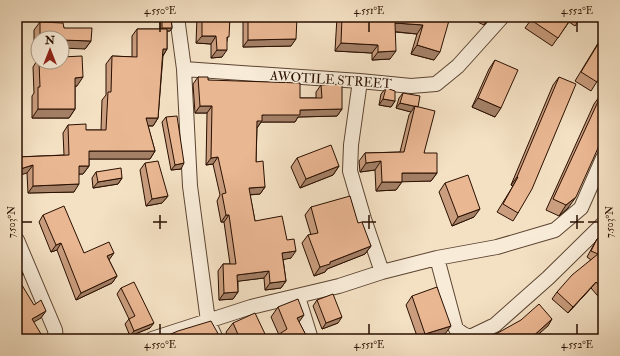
<svg xmlns="http://www.w3.org/2000/svg" width="620" height="356" font-family="'IM FELL Double Pica',serif">
  <style>
    .lines { fill: none; stroke-linecap: round; stroke-linejoin: round }
    .minor-casing { stroke: #5c4431; stroke-width: 16 }
    .minor { stroke: #f8ecd9; stroke-width: 14 }
    .wall { fill: #c99d7e; stroke: #290f00 }
    .shaded-wall { fill: #a48067; stroke: #290f00 }
    .building { fill: #eab793; stroke: #290f00 }
    .ticks { fill: none; stroke: #290f00; stroke-width: 1.5 }
    .labels { text-anchor: middle; stroke-width: 3; stroke-linejoin: round; paint-order: stroke }
    .street-label { font-size: 13px; fill: #290f00; stroke: #f8ecd9 }
    .neatline { fill: none; stroke: #290f00; stroke-width: 1.5 }
    .ticks-label { font-size: 10px; text-anchor: middle; fill: #290f00 }
  </style>
  <rect width="100%" height="100%" fill="#f4e1c4"/>
  <filter id="stains"><feTurbulence type="fractalNoise" baseFrequency=".005" numOctaves="4"/><feColorMatrix values="0 0 0 0 .2 0 0 0 0 .09 0 0 0 0 .02 0 0 0 .5 -.17"/></filter>
  <radialGradient id="worn" r=".72"><stop offset=".6" stop-color="#630" stop-opacity="0"/><stop offset="1" stop-color="#630" stop-opacity=".3"/></radialGradient>
  <g class="lines">
    <g class="minor-casing">
      <path id="minor" d="M 177,17 L 184,69 L 360,81 L 411,86 L 436,84 L 458,66 L 502,17
        M 184,69 L 190,186 L 208,321 L 216,339
        M 360,81 L 351,145 L 350,171 L 364,219 L 382,272
        M 17,240 L 55,330 L 56,339
        M 437,258 L 456,329 L 463,334 L 470,337 L 495,325 L 548,278 L 603,224
        M 298,297 L 311,339
        M 152,339 L 251,307 L 339,286 L 382,272 L 437,258 L 497,247 L 555,230 L 581,208 L 603,158"/>
    </g>
    <use href="#minor" class="minor"/>
  </g>
  <path class="wall" d="M 160,17 L 171,17 L 172,28 L 170,31 L 167,31 L 167,49 L 163,56 L 158,118 L 153,126 L 148,126 L 155,151 L 150,159 L 89,159 L 89,166 L 83,174 L 79,174 L 74,192 L 28,193 L 27,173 L 17,157 L 64,155 L 63,133 L 68,125 L 86,130 L 101,130 L 102,100 L 106,95 L 106,64 L 112,56 L 132,57 L 132,36 L 137,29 L 160,29 Z
    M 197,17 L 230,17 L 227,41 L 222,57 L 211,58 L 211,44 L 196,43 Z
    M 243,17 L 297,17 L 291,46 L 243,47 Z
    M 337,17 L 450,17 L 434,60 L 411,54 L 417,34 L 395,32 L 390,59 L 372,60 L 372,53 L 335,51 Z
    M 467,17 L 491,17 L 484,25 Z
    M 533,17 L 581,17 L 575,26 L 569,22 L 552,46 L 525,28 Z
    M 40,22 L 64,28 L 91,41 L 85,49 L 62,38 L 38,38 L 38,48 L 34,48 L 34,30 Z
    M 603,35 L 603,72 L 591,91 L 575,81 Z
    M 38,59 L 38,62 L 77,86 L 75,86 L 75,109 L 69,118 L 32,118 L 32,96 L 34,93 L 33,67 Z
    M 495,60 L 495,117 L 472,107 L 489,69 Z
    M 198,77 L 208,80 L 300,98 L 316,98 L 316,92 L 321,85 L 342,109 L 337,116 L 298,117 L 295,122 L 261,122 L 257,128 L 256,162 L 265,187 L 260,194 L 250,195 L 255,221 L 291,258 L 283,259 L 286,281 L 281,288 L 265,290 L 264,278 L 238,281 L 238,292 L 233,299 L 219,300 L 218,271 L 223,264 L 230,264 L 224,222 L 221,222 L 217,201 L 220,195 L 213,164 L 206,165 L 207,113 L 195,113 L 193,84 Z
    M 559,77 L 518,213 L 513,221 L 497,212 L 513,186 L 511,185 L 553,85 Z
    M 386,88 L 395,101 L 391,107 L 379,105 L 381,94 Z
    M 403,93 L 418,107 L 424,153 L 437,173 L 431,181 L 402,181 L 396,190 L 376,191 L 375,170 L 360,172 L 359,161 L 365,153 L 400,152 L 409,115 L 411,112 L 396,108 L 399,98 Z
    M 602,93 L 568,208 L 559,216 L 546,210 L 594,104 Z
    M 166,117 L 181,169 L 171,170 L 162,122 Z
    M 297,158 L 339,166 L 333,175 L 300,188 L 291,167 Z
    M 145,163 L 168,196 L 162,203 L 146,206 L 140,170 Z
    M 96,172 L 122,178 L 118,184 L 93,188 L 92,178 Z
    M 445,183 L 474,217 L 452,226 L 439,192 Z
    M 311,207 L 358,223 L 371,246 L 365,254 L 327,269 L 325,272 L 314,276 L 302,243 L 308,235 L 311,235 L 305,215 Z
    M 43,215 L 84,253 L 109,260 L 117,276 L 112,283 L 76,300 L 57,250 L 51,252 L 39,222 Z
    M 603,234 L 603,302 L 591,288 L 568,313 L 552,299 L 557,292 L 591,260 L 587,257 L 593,246 L 597,239 Z
    M 121,288 L 150,328 L 130,336 L 125,324 L 129,319 L 117,294 Z
    M 412,296 L 445,334 L 431,339 L 418,339 L 406,305 Z
    M 317,300 L 338,323 L 322,329 L 313,306 Z
    M 278,307 L 299,322 L 308,339 L 229,339 L 226,332 L 233,323 L 266,336 L 268,338 L 275,337 L 279,335 L 271,317 Z"/>
  <path class="shaded-wall" d="M 489,17 L 491,17 L 484,25 Z
    M 395,23 L 423,25 L 417,34 L 389,31 Z
    M 162,28 L 172,28 L 170,31 L 160,31 Z
    M 202,36 L 216,36 L 211,44 L 196,43 Z
    M 296,39 L 291,46 L 243,47 L 248,40 Z
    M 62,40 L 91,41 L 85,49 L 62,48 Z
    M 38,41 L 38,48 L 34,48 Z
    M 341,43 L 378,45 L 372,53 L 335,51 Z
    M 417,45 L 440,52 L 434,60 L 411,54 Z
    M 163,49 L 167,49 L 162,57 Z
    M 217,50 L 227,50 L 222,57 L 211,58 Z
    M 396,51 L 390,59 L 372,60 L 378,52 Z
    M 83,77 L 77,86 L 69,86 L 75,78 Z
    M 478,98 L 501,108 L 495,117 L 472,107 Z
    M 383,99 L 395,101 L 391,107 L 379,105 Z
    M 400,103 L 418,107 L 415,106 L 411,112 L 396,108 Z
    M 200,106 L 212,106 L 207,113 L 195,113 Z
    M 38,109 L 75,109 L 69,118 L 32,118 Z
    M 342,109 L 337,116 L 298,117 L 295,122 L 261,122 L 257,128 L 252,128 L 262,115 L 300,110 Z
    M 146,118 L 158,118 L 153,126 L 140,125 Z
    M 89,151 L 155,151 L 150,159 L 83,159 Z
    M 218,157 L 213,164 L 206,165 L 211,158 Z
    M 381,161 L 375,170 L 360,172 L 366,163 Z
    M 184,163 L 181,169 L 171,170 L 175,165 Z
    M 33,165 L 27,173 L 17,176 L 17,170 Z
    M 79,166 L 89,166 L 83,174 L 73,174 Z
    M 339,166 L 333,175 L 300,188 L 306,179 Z
    M 402,173 L 437,173 L 431,181 L 396,182 Z
    M 517,177 L 518,177 L 513,186 L 511,185 Z
    M 122,178 L 118,184 L 93,188 L 98,182 Z
    M 382,182 L 402,182 L 396,190 L 376,191 Z
    M 79,184 L 74,192 L 28,193 L 33,186 Z
    M 265,187 L 260,194 L 244,195 L 249,188 Z
    M 168,196 L 162,203 L 146,206 L 152,199 Z
    M 576,197 L 568,208 L 559,216 L 566,205 Z
    M 480,209 L 474,217 L 452,226 L 458,217 Z
    M 226,215 L 229,215 L 224,222 L 221,222 Z
    M 61,243 L 57,250 L 51,252 L 56,245 Z
    M 371,246 L 365,254 L 327,269 L 325,272 L 314,276 L 320,267 L 330,262 Z
    M 296,251 L 291,258 L 277,261 L 282,253 Z
    M 114,253 L 109,260 L 107,256 Z
    M 269,271 L 264,278 L 232,282 L 237,275 Z
    M 23,274 L 18,281 L 17,277 Z
    M 117,276 L 112,283 L 76,300 L 81,293 Z
    M 286,281 L 281,288 L 265,290 L 270,283 Z
    M 596,282 L 591,288 L 568,313 L 573,307 Z
    M 238,292 L 233,299 L 219,300 L 224,293 Z
    M 46,311 L 41,318 L 27,326 L 32,319 Z
    M 304,315 L 297,325 L 297,318 Z
    M 342,317 L 338,323 L 322,329 L 326,323 Z
    M 552,319 L 548,326 L 533,339 L 530,339 Z
    M 154,323 L 150,328 L 130,336 L 134,331 Z
    M 451,326 L 445,334 L 431,339 L 422,339 L 425,334 Z"/>
  <path class="building" d="M 162,17 L 171,17 L 172,28 L 162,28 Z
    M 202,17 L 230,17 L 229,37 L 227,37 L 227,50 L 217,50 L 216,36 L 202,36 Z
    M 248,17 L 297,17 L 296,39 L 248,40 Z
    M 342,17 L 450,17 L 440,52 L 417,45 L 423,25 L 395,23 L 396,51 L 378,52 L 378,45 L 341,43 Z
    M 533,17 L 572,17 L 558,38 L 531,20 Z
    M 40,22 L 63,23 L 64,28 L 92,28 L 91,41 L 62,40 L 62,38 L 40,38 Z
    M 137,29 L 167,29 L 167,49 L 163,49 L 158,118 L 146,118 L 155,151 L 89,151 L 89,166 L 79,166 L 79,184 L 33,186 L 33,165 L 17,170 L 17,157 L 69,155 L 68,125 L 86,124 L 86,130 L 106,130 L 108,92 L 111,92 L 112,56 L 137,57 Z
    M 603,36 L 603,72 L 597,82 L 581,72 Z
    M 82,56 L 83,77 L 75,78 L 75,109 L 38,109 L 38,87 L 40,87 L 39,62 L 62,62 L 62,57 Z
    M 495,60 L 518,70 L 501,108 L 478,98 Z
    M 198,77 L 208,77 L 208,80 L 300,83 L 300,98 L 322,98 L 321,85 L 342,84 L 342,109 L 300,110 L 300,115 L 262,115 L 262,121 L 257,121 L 256,162 L 263,161 L 265,187 L 249,188 L 255,221 L 282,216 L 287,240 L 294,239 L 296,251 L 282,253 L 286,281 L 270,283 L 269,271 L 237,275 L 238,292 L 224,293 L 223,264 L 236,264 L 229,215 L 226,215 L 222,194 L 226,193 L 218,157 L 211,158 L 212,106 L 200,106 Z
    M 559,77 L 576,84 L 532,189 L 518,213 L 503,204 L 518,177 L 517,177 Z
    M 386,88 L 395,91 L 395,101 L 383,99 Z
    M 403,93 L 420,96 L 418,107 L 400,103 Z
    M 602,93 L 603,94 L 603,137 L 576,197 L 566,205 L 553,199 Z
    M 415,106 L 435,111 L 424,153 L 437,153 L 437,173 L 402,173 L 402,182 L 382,182 L 381,161 L 366,163 L 365,153 L 404,152 Z
    M 177,116 L 184,163 L 175,165 L 166,117 Z
    M 331,145 L 339,166 L 306,179 L 297,158 Z
    M 158,161 L 168,196 L 152,199 L 145,163 Z
    M 121,168 L 122,178 L 98,182 L 96,172 Z
    M 468,175 L 480,209 L 458,217 L 445,183 Z
    M 350,196 L 358,223 L 362,222 L 371,246 L 330,262 L 330,264 L 320,267 L 308,235 L 318,233 L 311,207 Z
    M 64,206 L 84,253 L 109,242 L 114,253 L 107,256 L 117,276 L 81,293 L 61,243 L 56,245 L 43,215 Z
    M 603,234 L 603,290 L 596,282 L 573,307 L 557,292 L 572,275 L 598,254 L 591,251 L 597,239 Z
    M 17,263 L 23,274 L 17,277 L 34,305 L 41,300 L 46,311 L 32,319 L 44,339 L 17,339 Z
    M 134,282 L 154,323 L 134,331 L 129,319 L 135,316 L 121,288 Z
    M 437,287 L 451,326 L 425,334 L 412,296 Z
    M 333,294 L 342,317 L 326,323 L 317,300 Z
    M 298,299 L 304,315 L 297,318 L 308,339 L 240,339 L 233,323 L 255,313 L 266,336 L 268,338 L 275,337 L 287,329 L 278,307 Z
    M 539,304 L 552,319 L 530,339 L 487,339 L 521,320 Z
    M 211,321 L 221,339 L 159,339 L 178,331 Z"/>
  <path class="ticks" d="M 160,22 L 160,32M 369,22 L 369,32M 577,22 L 577,32M 160,215 L 160,229M 369,215 L 369,229M 577,215 L 577,229M 22,222 L 32,222M 153,222 L 167,222M 362,222 L 376,222M 570,222 L 584,222M 588,222 L 598,222M 160,324 L 160,334M 369,324 L 369,334M 577,324 L 577,334"/>
  <g class="labels">
    <g class="street-label">
      <text transform="translate(331 79) rotate(4)" y="5">AWOTILE STREET</text>
    </g>
  </g>
  <rect width="620" height="356" fill="none" stroke="#f4e1c4" stroke-width="44"/>
  <g transform="translate(50 50)"><circle r="19" fill="#f8ecd9" stroke="#a59482"/>
  <path d="M0-3L7 15L0 10L-7 15Z" fill="#8f2418"/>
  <text y="-6" font-size="11" font-weight="bold" text-anchor="middle" fill="#290f00">N</text>
  </g>
  <rect x="22" y="22" width="576" height="312" class="neatline"/>
  <g class="ticks-label">
    <text x="160" y="14">4.550°E</text>
    <text x="369" y="14">4.551°E</text>
    <text x="577" y="14">4.552°E</text>
    <text transform="translate(11 222) rotate(-90)" y="4">7.503°N</text>
    <text transform="translate(609 222) rotate(-90)" y="4">7.503°N</text>
    <text x="160" y="348">4.550°E</text>
    <text x="369" y="348">4.551°E</text>
    <text x="577" y="348">4.552°E</text>
  </g>
  <rect width="100%" height="100%" filter="url(#stains)"/>
  <rect width="100%" height="100%" fill="url(#worn)"/>
</svg>
